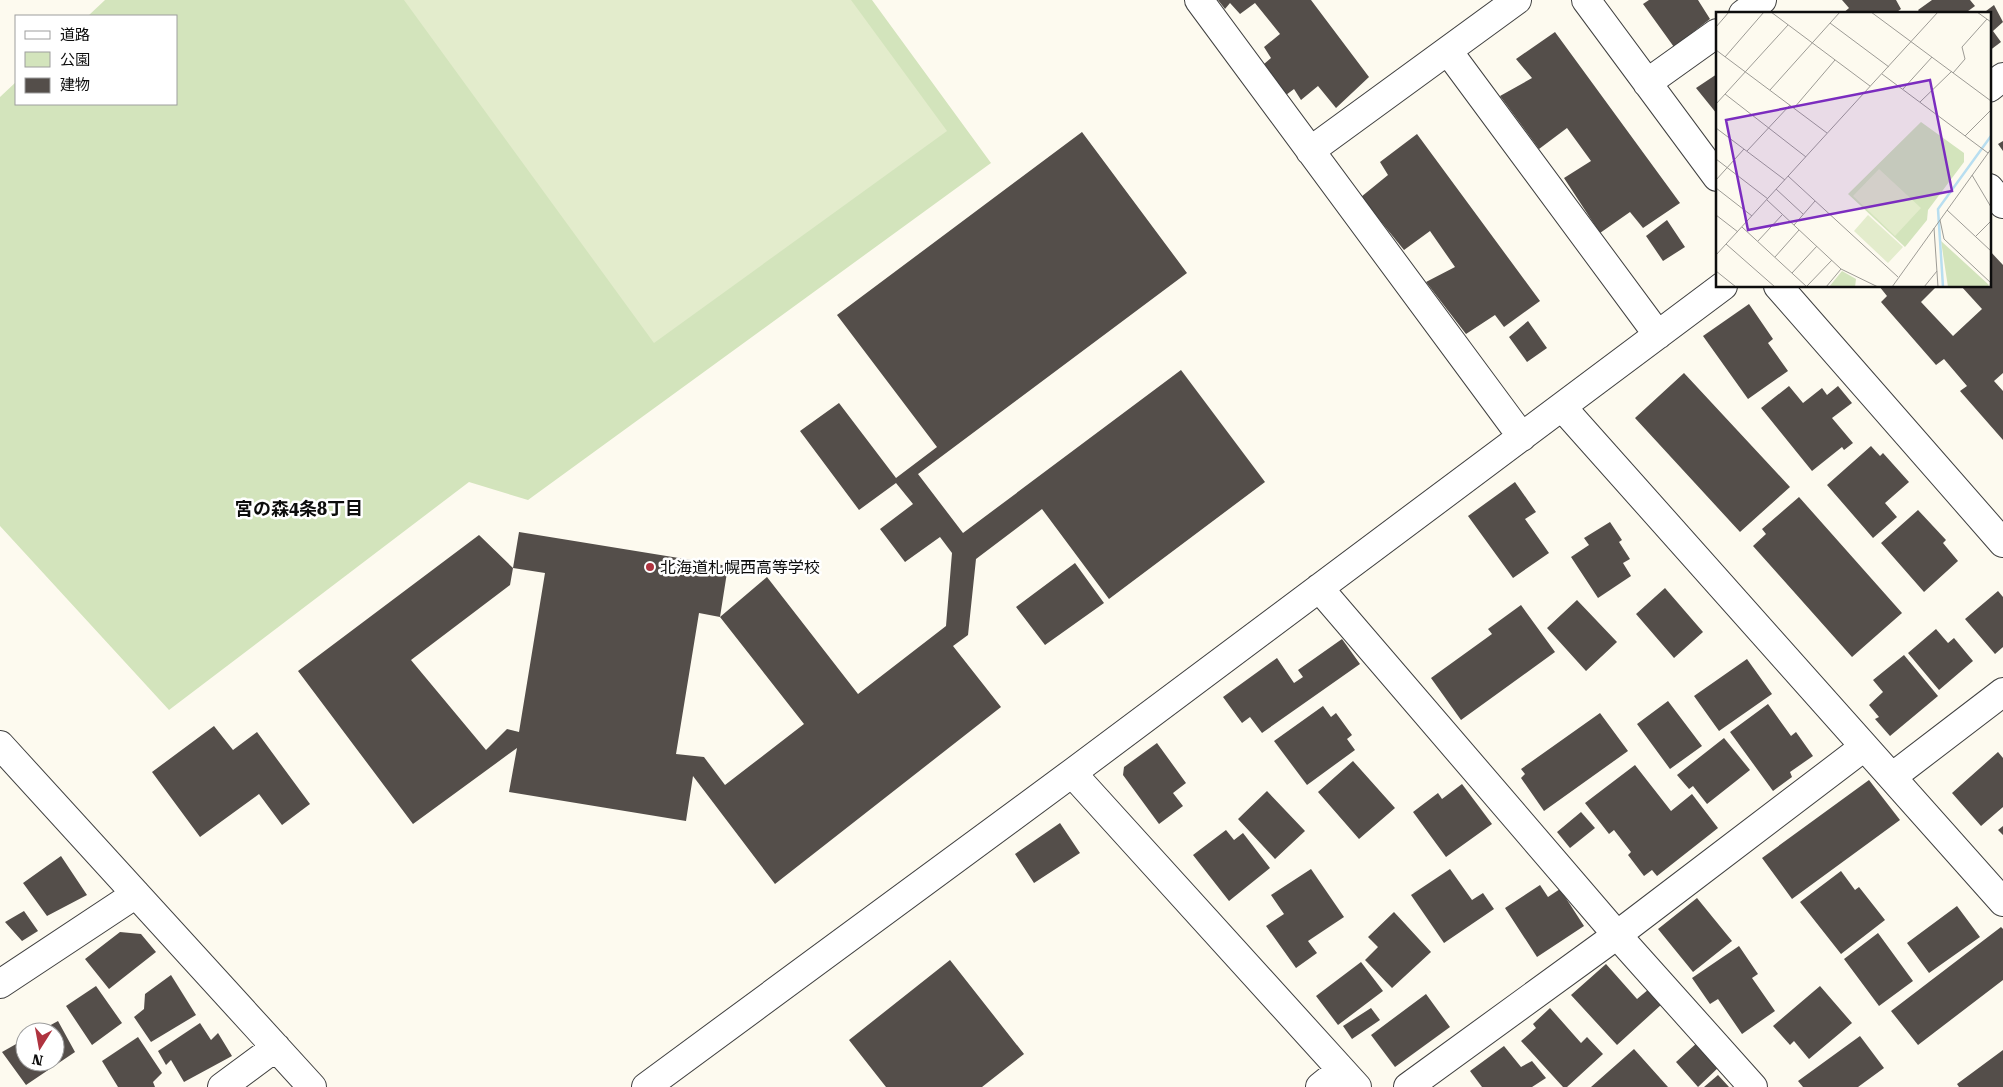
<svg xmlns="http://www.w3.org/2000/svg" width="2003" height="1087" font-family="'Roboto Serif','Noto Sans JP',serif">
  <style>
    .green { fill: #d3e4bc }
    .pitch { fill: #e3eccc }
    .building { fill: #544e4a }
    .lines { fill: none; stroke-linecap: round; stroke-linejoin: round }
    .street-casing { stroke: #404040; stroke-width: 30 }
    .street { stroke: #fff; stroke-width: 28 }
    .poi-dot { fill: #af333f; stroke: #fff; stroke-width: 2 }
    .labels { text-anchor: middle; stroke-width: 5; stroke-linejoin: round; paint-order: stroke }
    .poi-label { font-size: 16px; fill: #0d0d0d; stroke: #fff; text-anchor: start }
    .neighbourhood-label { font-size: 18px; font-weight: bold; fill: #0d0d0d; stroke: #fff }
    .inset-river { fill: none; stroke: #b8def0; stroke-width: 2.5 }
    .inset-road { fill: none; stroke: #9d9b95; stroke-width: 1 }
    .view { fill: #7b2cbf; fill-opacity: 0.15; stroke: #7b2cbf; stroke-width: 2.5 }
    .inset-edge { fill: none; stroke: #0d0d0d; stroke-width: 2.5 }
  </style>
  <rect width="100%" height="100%" fill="#fdfaef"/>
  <path class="green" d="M 105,0 L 872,0 L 991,163 L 528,500 L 469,482 L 169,710 L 0,526 L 0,97 L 16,82 L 16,104 L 176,104 L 176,16 L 88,16 Z"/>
  <path class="pitch" d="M 404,0 L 851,0 L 947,131 L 654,343 Z"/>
  <path class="building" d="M 1218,0 L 1311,0 L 1369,77 L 1336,108 L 1318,86 L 1301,100 L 1294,89 L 1286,95 L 1264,64 L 1271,58 L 1264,47 L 1280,34 L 1255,3 L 1240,14 L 1230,3 L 1225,9 Z
    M 1649,0 L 1698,0 L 1710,19 L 1674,47 L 1643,4 Z
    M 1842,0 L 1896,0 L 1901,9 L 1894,14 L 1842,14 L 1849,8 Z
    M 1932,0 L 1970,0 L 1975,6 L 1964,14 L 1921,14 L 1918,10 Z
    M 1994,5 L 2003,22 L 1993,31 L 2001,42 L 1989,51 L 1989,14 L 1982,14 Z
    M 1555,32 L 1680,203 L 1643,228 L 1630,212 L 1600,233 L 1564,178 L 1591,161 L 1567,128 L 1539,149 L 1500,96 L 1532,78 L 1516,59 Z
    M 1717,74 L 1717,114 L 1696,88 Z
    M 1082,132 L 1187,273 L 918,474 L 963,533 L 1181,370 L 1265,482 L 1109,599 L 1042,509 L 976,559 L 968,635 L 953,646 L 1001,707 L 775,884 L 693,776 L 686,821 L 509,792 L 517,748 L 413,824 L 298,671 L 479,535 L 513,568 L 510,585 L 411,660 L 486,750 L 507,729 L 519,732 L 545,573 L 513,568 L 519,532 L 728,566 L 720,617 L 699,613 L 676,754 L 704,757 L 725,785 L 804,724 L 720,617 L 767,577 L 858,694 L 946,626 L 952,553 L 940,537 L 905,562 L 880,529 L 913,504 L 896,483 L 859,510 L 800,431 L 839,403 L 896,478 L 937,447 L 837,315 Z
    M 1417,134 L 1540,301 L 1504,327 L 1495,315 L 1466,334 L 1426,282 L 1455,267 L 1430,231 L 1404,250 L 1361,197 L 1388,175 L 1380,162 Z
    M 2003,141 L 2003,151 L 1998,144 Z
    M 1667,220 L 1685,247 L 1663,261 L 1646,236 Z
    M 1989,250 L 2003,265 L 2003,373 L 1994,381 L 2003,391 L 2003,440 L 1960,391 L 1967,386 L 1944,359 L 1936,365 L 1881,302 L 1887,296 L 1879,286 L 1937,286 L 1921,302 L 1953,336 L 1982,309 L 1961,286 L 1989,286 Z
    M 1749,304 L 1773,339 L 1768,343 L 1788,371 L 1748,399 L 1703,336 Z
    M 1528,321 L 1547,348 L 1527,362 L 1509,337 Z
    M 1684,373 L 1790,487 L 1740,532 L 1635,418 Z
    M 1789,386 L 1803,403 L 1822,388 L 1827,395 L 1838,386 L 1852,403 L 1832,418 L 1853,443 L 1844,450 L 1842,447 L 1812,471 L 1761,408 Z
    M 1871,446 L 1880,456 L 1883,453 L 1909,482 L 1885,503 L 1897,517 L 1873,538 L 1827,485 Z
    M 1515,482 L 1536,512 L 1525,519 L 1549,553 L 1513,578 L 1468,516 Z
    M 1799,497 L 1902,613 L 1852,657 L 1753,546 L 1766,534 L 1762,529 Z
    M 1918,510 L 1946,540 L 1943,543 L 1958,561 L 1924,592 L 1881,543 Z
    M 1610,522 L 1622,540 L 1619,542 L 1630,559 L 1623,563 L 1631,576 L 1598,598 L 1571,557 L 1589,545 L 1584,538 Z
    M 1075,563 L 1104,603 L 1045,645 L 1016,607 Z
    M 1665,588 L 1703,632 L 1674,658 L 1636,614 Z
    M 1998,591 L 2003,597 L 2003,647 L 1995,654 L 1965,619 Z
    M 1577,600 L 1617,642 L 1586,671 L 1547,628 Z
    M 1521,605 L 1555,652 L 1461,720 L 1431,678 L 1492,634 L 1488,629 Z
    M 1936,629 L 1948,643 L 1954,638 L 1973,661 L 1939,690 L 1908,653 Z
    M 1342,639 L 1360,664 L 1262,733 L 1250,717 L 1242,723 L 1223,697 L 1277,658 L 1294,683 L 1303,677 L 1298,670 Z
    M 1904,655 L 1938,696 L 1890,736 L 1875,719 L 1879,717 L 1869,705 L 1883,692 L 1873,680 Z
    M 1747,659 L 1772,694 L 1719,731 L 1694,696 Z
    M 1668,701 L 1702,746 L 1670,769 L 1637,724 Z
    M 1768,704 L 1791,736 L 1796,732 L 1813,756 L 1790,772 L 1792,777 L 1773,791 L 1730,732 Z
    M 1323,706 L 1331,717 L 1336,713 L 1352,735 L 1347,739 L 1355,750 L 1307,785 L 1274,741 Z
    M 1600,713 L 1628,751 L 1544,811 L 1521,778 L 1525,774 L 1521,769 Z
    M 214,726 L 233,750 L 257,732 L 310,804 L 282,825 L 259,794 L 200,837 L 152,772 Z
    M 1724,738 L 1750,770 L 1707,804 L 1693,786 L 1689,789 L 1677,775 Z
    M 1157,743 L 1186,783 L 1173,793 L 1183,806 L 1159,824 L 1123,775 L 1124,767 Z
    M 1998,752 L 2003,758 L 2003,807 L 1981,826 L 1952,793 Z
    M 1353,761 L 1395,808 L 1359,839 L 1318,792 Z
    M 1635,765 L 1671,811 L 1692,794 L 1718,828 L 1657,876 L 1652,870 L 1644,876 L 1628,855 L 1631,852 L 1614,830 L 1609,834 L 1585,803 Z
    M 1869,780 L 1900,820 L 1792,899 L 1762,858 Z
    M 1462,784 L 1492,824 L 1446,857 L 1413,812 L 1438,793 L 1442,799 Z
    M 1267,791 L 1305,831 L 1275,859 L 1238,819 Z
    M 1581,812 L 1595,828 L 1570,848 L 1557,832 Z
    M 1060,823 L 1080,853 L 1034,883 L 1015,854 Z
    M 2003,826 L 2003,835 L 1998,830 Z
    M 1226,830 L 1234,840 L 1243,833 L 1270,868 L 1229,901 L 1193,855 Z
    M 61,856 L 87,895 L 47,916 L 23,883 Z
    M 1311,869 L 1344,917 L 1308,941 L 1317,953 L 1296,968 L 1266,926 L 1284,914 L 1271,895 Z
    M 1450,869 L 1472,900 L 1483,893 L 1494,909 L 1444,943 L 1411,895 Z
    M 1841,871 L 1855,890 L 1859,887 L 1885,920 L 1841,954 L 1800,902 Z
    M 1540,885 L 1548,897 L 1560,889 L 1584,926 L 1537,957 L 1505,908 Z
    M 1697,898 L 1732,941 L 1693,972 L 1658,929 Z
    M 1957,906 L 1980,937 L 1929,973 L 1907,943 Z
    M 24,911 L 38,931 L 22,941 L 5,922 Z
    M 1394,912 L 1431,952 L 1392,988 L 1365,960 L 1378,947 L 1368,937 Z
    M 2001,927 L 2003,929 L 2003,980 L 1918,1045 L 1891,1011 Z
    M 120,932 L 141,934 L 156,952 L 109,989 L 85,959 Z
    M 1878,933 L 1913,981 L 1879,1006 L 1844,959 Z
    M 1739,946 L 1758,974 L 1752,978 L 1775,1011 L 1742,1034 L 1718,999 L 1710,1004 L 1692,978 Z
    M 950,960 L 1024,1054 L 982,1087 L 886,1087 L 849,1040 Z
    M 1361,962 L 1383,991 L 1338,1025 L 1316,996 Z
    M 1606,964 L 1637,999 L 1649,989 L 1662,1004 L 1617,1045 L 1571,995 Z
    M 171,975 L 196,1015 L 151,1042 L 134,1017 L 144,1009 L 145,994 Z
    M 96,986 L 122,1023 L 92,1045 L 66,1006 Z
    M 1820,986 L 1852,1023 L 1809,1059 L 1794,1041 L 1790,1045 L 1773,1026 Z
    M 1426,994 L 1450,1027 L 1395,1067 L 1371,1035 Z
    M 1371,1008 L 1380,1020 L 1352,1039 L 1343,1026 Z
    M 1550,1008 L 1581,1043 L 1587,1037 L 1603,1054 L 1567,1087 L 1563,1087 L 1521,1041 L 1536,1028 L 1533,1024 Z
    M 58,1021 L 75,1052 L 26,1085 L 2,1052 L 25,1039 L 25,1062 L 55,1062 L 55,1032 L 38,1032 Z
    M 200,1023 L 211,1040 L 218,1033 L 232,1056 L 184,1082 L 171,1060 L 166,1065 L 158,1051 Z
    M 1860,1036 L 1884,1068 L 1858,1087 L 1803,1087 L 1798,1081 Z
    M 138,1037 L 162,1073 L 153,1082 L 155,1087 L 118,1087 L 102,1061 Z
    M 1698,1042 L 1720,1066 L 1698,1087 L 1676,1062 Z
    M 1504,1046 L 1521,1067 L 1532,1061 L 1546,1078 L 1532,1087 L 1482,1087 L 1470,1071 Z
    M 1634,1049 L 1668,1087 L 1591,1087 Z
    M 2003,1050 L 2003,1087 L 1959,1087 L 1957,1084 Z
    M 1718,1075 L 1729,1087 L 1704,1087 Z"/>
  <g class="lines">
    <g class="street-casing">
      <path id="street" d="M 1199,0 L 1522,437
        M 1586,0 L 1717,177
        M 1743,14 L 1762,0
        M 1448,51 L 1658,335
        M 1647,83 L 1717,33
        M 1989,88 L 2003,77
        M 1310,151 L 1517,0
        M 1989,188 L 2003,204
        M 1778,286 L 2003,543
        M 1562,407 L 2003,902
        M 1319,588 L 1617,935 L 1753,1087
        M 0,745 L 312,1087
        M 1072,773 L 1357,1087
        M 1892,777 L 2003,692
        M 0,984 L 136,894
        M 222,1087 L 276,1047
        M 646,1087 L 1072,773 L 1723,286
        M 1320,1087 L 1341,1070
        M 1408,1087 L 1617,935 L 1864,747"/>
    </g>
    <use href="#street" class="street"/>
  </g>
  <circle class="poi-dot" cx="650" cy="567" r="5"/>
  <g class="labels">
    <g class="poi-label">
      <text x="660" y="573">北海道札幌西高等学校</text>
    </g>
    <g class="neighbourhood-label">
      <text x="299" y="515">宮の森4条8丁目</text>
    </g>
  </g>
  <g transform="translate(1716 12)">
    <rect width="275" height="275" fill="#fdfaef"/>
    <path d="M 205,110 L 248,141 L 248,150 L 212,198 L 211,208 L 189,235 L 132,182 ZM 225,229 L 273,273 L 271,275 L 232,275 ZM 126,259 L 140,267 L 139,275 L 113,275 Z" fill="#d3e4bc"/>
    <path d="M 163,157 L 205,196 L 179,224 L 137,184 ZM 152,203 L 187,235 L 172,251 L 138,219 Z" fill="#e3eccc"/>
    <path class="inset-river" d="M 227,275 L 222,197 L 275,124"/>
    <path class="inset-road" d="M 55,0 L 154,74M 155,0 L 275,89M 261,0 L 275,10M 114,11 L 173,55M 0,15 L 13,0M 0,38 L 111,121M 9,45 L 48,0M 237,61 L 249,47 L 246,35 L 271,7M 166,62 L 272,141M 187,77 L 216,45M 54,78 L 124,0M 9,82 L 90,145M 204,90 L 236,59M 0,92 L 72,13M 78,96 L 119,48M 0,116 L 69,168M 249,124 L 275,98M 31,139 L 74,93M 0,147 L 52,187M 256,163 L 275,195M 72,164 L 182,265M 0,168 L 28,137M 0,176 L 36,204M 60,177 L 87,202M 51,188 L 125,257 L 162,275M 231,198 L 275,239M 0,203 L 22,220M 224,208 L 228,227 L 275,271M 78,213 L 99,189M 26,215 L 91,275M 218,216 L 222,275M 260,224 L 275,209M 42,229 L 66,203M 10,232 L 59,275M 0,243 L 222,0M 59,245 L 83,218M 0,259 L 20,275M 76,261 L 101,234M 91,274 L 116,248M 110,275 L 125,257M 176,275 L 275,137M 208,275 L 221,259"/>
    <path class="view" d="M 214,68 L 236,179 L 32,218 L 10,108 Z"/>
    <rect width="275" height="275" class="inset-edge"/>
  </g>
  <rect x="15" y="15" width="162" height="90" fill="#ffffff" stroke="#9e9e9e"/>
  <rect x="25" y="31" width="25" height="8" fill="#ffffff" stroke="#9e9e9e"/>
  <text x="60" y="40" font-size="15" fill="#0d0d0d">道路</text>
  <rect x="25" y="52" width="25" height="15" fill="#d3e4bc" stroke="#9e9e9e"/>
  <text x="60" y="65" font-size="15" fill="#0d0d0d">公園</text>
  <rect x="25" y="78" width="25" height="15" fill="#544e4a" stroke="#9e9e9e"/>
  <text x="60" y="90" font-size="15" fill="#0d0d0d">建物</text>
  <g transform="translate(40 1047) rotate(191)"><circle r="24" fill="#ffffff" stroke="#9e9e9e"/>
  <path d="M0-4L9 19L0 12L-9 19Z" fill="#af333f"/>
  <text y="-8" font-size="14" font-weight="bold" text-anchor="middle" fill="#0d0d0d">N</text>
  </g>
</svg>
